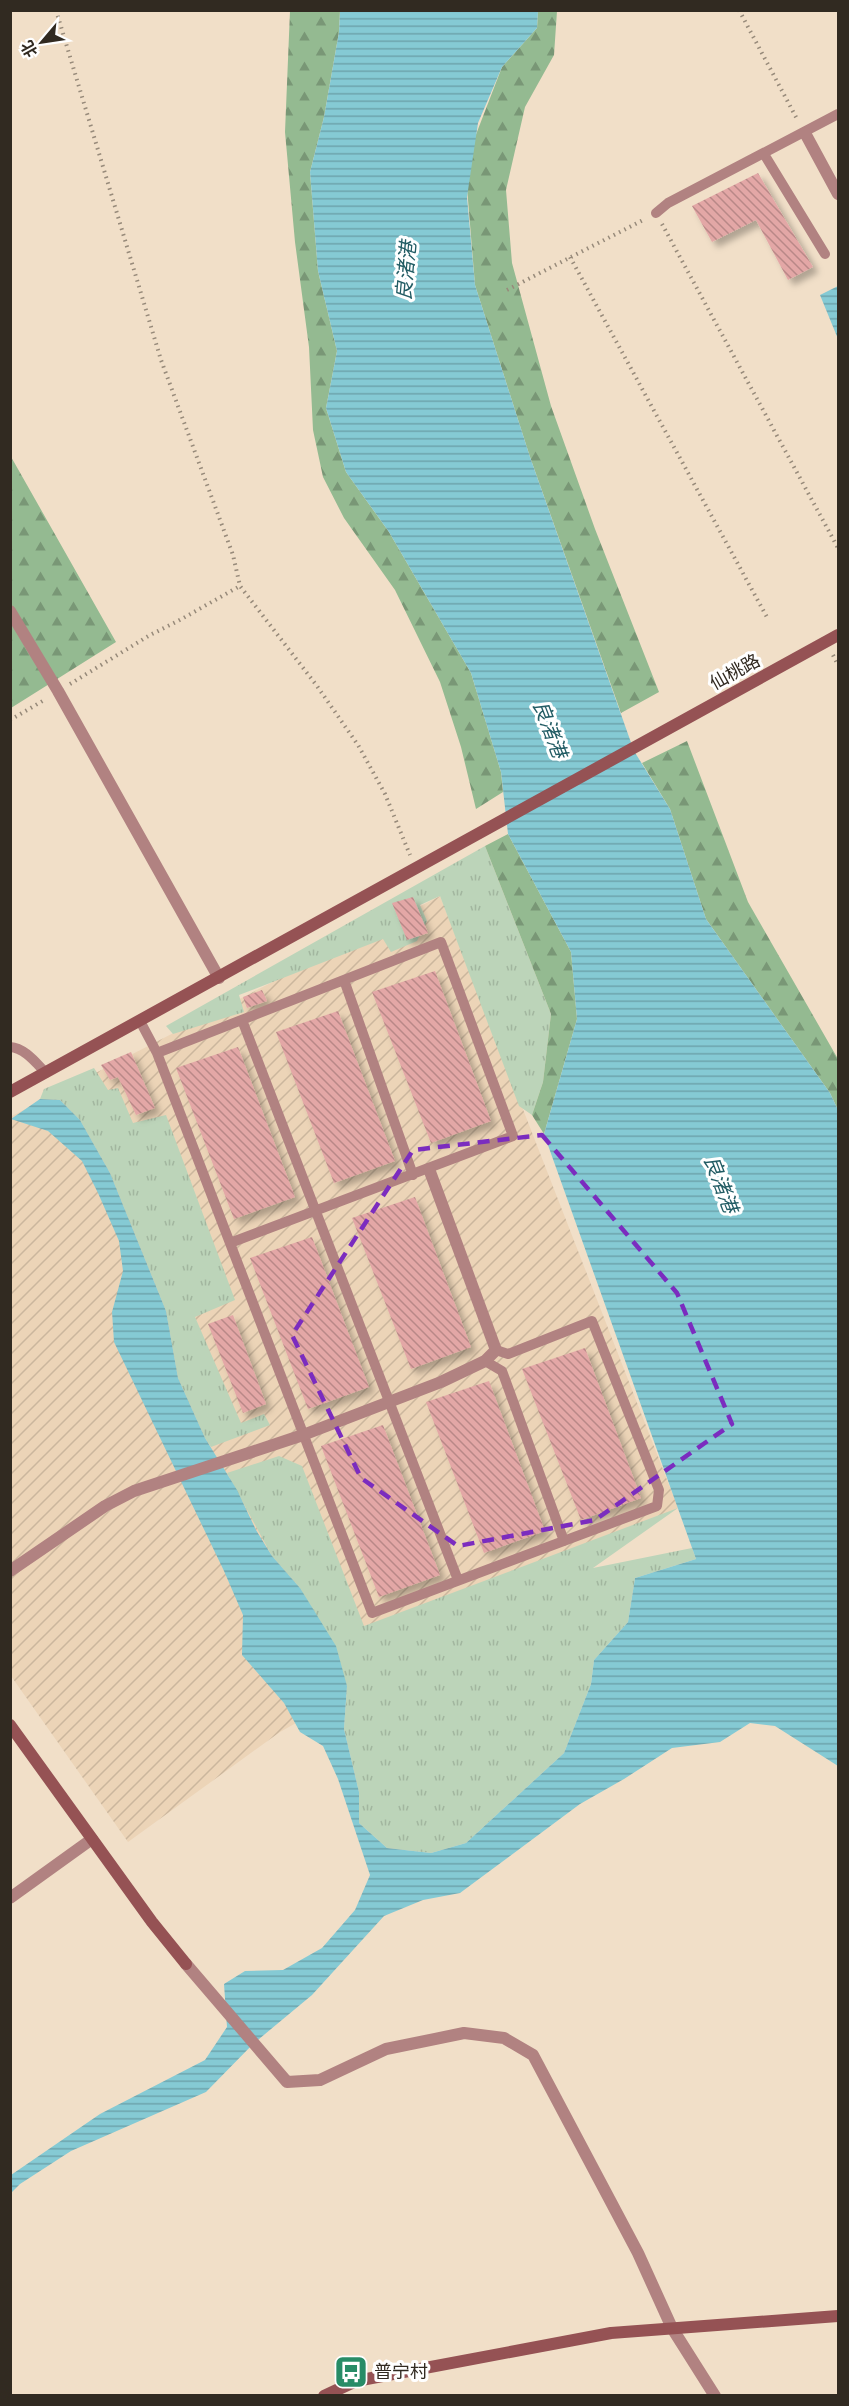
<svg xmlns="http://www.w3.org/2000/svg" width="849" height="2406" font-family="Overpass,'Noto Sans SC',sans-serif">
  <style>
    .industrial { fill: url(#industrial-furrows) }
    .grass { fill: url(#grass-tufts) }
    .forest { fill: url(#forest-firs) }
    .water { fill: url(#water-rules) }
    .building { fill: url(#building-back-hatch); filter: url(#shadow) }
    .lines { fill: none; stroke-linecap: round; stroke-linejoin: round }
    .path { stroke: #978a7a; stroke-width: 4; stroke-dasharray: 1.5 4.5; stroke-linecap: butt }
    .lane { stroke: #b18281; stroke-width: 10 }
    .street { stroke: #b18281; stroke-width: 12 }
    .secondary { stroke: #955254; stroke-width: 12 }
    .marked { fill: none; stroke: #7b2cbf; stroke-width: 4.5; stroke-dasharray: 12 8; stroke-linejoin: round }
    .labels { text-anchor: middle; stroke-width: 6; stroke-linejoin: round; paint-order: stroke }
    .street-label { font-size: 18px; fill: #312a21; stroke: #fff }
    .poi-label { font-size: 18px; fill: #312a21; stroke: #fff; text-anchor: start }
    .water-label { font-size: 20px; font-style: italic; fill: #225c64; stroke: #fff }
  </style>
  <defs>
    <pattern id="industrial-furrows" width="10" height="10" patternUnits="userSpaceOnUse" patternTransform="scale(1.5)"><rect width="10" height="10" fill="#ecd4b7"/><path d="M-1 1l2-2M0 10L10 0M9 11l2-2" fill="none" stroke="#cbb69d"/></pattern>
    <pattern id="grass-tufts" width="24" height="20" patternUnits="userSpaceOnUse" patternTransform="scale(1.5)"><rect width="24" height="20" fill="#bcd4b9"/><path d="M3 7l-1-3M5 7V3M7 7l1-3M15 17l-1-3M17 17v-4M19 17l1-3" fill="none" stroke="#a2b69f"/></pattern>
    <pattern id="forest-firs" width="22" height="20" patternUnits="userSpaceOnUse" patternTransform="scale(1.5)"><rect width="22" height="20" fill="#94ba91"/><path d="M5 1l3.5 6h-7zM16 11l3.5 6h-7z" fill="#799776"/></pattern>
    <pattern id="water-rules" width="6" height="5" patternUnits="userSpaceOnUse" patternTransform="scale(1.5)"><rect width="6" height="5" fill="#85cad4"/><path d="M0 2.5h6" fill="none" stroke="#6da4ac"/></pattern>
    <pattern id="building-back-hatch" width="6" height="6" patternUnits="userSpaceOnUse" patternTransform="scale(1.5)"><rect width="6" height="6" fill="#e3a7a6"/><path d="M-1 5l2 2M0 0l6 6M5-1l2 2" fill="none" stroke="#b98887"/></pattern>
    <filter id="shadow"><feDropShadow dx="5.5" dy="5.5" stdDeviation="3" flood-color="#0004"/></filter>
  </defs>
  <rect width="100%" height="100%" fill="#f1dfc8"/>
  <path class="industrial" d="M 440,896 L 678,1508 L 280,1732 L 128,1842 L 11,1676 L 10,1117 Z"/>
  <path class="grass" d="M 485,846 L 551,1014 L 543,1082 L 532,1115 L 519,1106 L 440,896 L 420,905 L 427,921 L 417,941 L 391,952 L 383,939 L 239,995 L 244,1012 L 173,1034 L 166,1026 Z
    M 94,1068 L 108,1090 L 118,1088 L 133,1123 L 166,1115 L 235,1300 L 195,1317 L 241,1423 L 264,1414 L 270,1425 L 211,1447 L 205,1438 L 178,1378 L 166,1311 L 110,1173 L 80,1120 L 60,1100 L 40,1099 L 44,1089 Z
    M 279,1456 L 302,1466 L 364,1626 L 678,1508 L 593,1568 L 692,1548 L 696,1559 L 635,1578 L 628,1622 L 594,1660 L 591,1684 L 564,1753 L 466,1843 L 431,1853 L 387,1848 L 359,1823 L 359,1792 L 344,1729 L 347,1686 L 300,1588 L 272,1556 L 227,1473 Z"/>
  <path class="forest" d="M 290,11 L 340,11 L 339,32 L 324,117 L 310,172 L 318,271 L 337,351 L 326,408 L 346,472 L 389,532 L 471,673 L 501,772 L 503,792 L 476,809 L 461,747 L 440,682 L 395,590 L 344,518 L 323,477 L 313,430 L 309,347 L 295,242 L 285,132 Z
    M 538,11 L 557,11 L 554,55 L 525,107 L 506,190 L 512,263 L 551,406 L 595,529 L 659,692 L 621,713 L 530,457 L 475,285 L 465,163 L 502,67 L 537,28 Z
    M 10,455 L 116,642 L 11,708 L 10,708 Z
    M 687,741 L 748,902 L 838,1059 L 838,1110 L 830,1093 L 706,919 L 670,809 L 642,763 Z
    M 508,834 L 571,952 L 577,1019 L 544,1134 L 532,1115 L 543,1082 L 551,1014 L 485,846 Z"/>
  <path class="water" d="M 340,11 L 538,11 L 537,28 L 502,67 L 478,123 L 467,197 L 475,285 L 530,457 L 634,751 L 670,809 L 706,919 L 830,1093 L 838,1110 L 838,1766 L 775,1726 L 750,1723 L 720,1742 L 672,1748 L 624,1779 L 580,1804 L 460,1893 L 423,1900 L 384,1916 L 312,1995 L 253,2044 L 206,2092 L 71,2151 L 20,2184 L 11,2193 L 11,2175 L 100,2114 L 205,2060 L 227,2027 L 224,1984 L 245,1971 L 283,1970 L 322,1948 L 355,1910 L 370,1875 L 338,1779 L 323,1746 L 300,1732 L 284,1703 L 242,1655 L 243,1615 L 224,1571 L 114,1342 L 112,1312 L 123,1271 L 119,1241 L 98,1193 L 82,1161 L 48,1131 L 11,1119 L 40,1099 L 60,1100 L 80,1120 L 110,1173 L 166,1311 L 178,1378 L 205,1438 L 237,1490 L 256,1530 L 272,1556 L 300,1588 L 336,1646 L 347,1686 L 344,1729 L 359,1792 L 359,1823 L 387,1848 L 431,1853 L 466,1843 L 564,1753 L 591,1684 L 594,1660 L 628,1622 L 635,1578 L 696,1559 L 544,1134 L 577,1019 L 571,952 L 508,834 L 501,772 L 471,673 L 389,532 L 346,472 L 326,408 L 337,351 L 318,271 L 310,172 L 324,117 L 339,32 Z
    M 838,286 L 838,339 L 820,295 Z"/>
  <path class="building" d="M 758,173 L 813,267 L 788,280 L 756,220 L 712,242 L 692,206 Z
    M 413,897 L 428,933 L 407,940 L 392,903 Z
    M 435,971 L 491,1121 L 431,1143 L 372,992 Z
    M 262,990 L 267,1001 L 247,1008 L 243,997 Z
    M 338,1011 L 395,1161 L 334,1183 L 276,1032 Z
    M 238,1047 L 295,1197 L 234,1219 L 176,1068 Z
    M 131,1052 L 155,1108 L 136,1115 L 118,1077 L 110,1080 L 101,1065 Z
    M 415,1197 L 471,1347 L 411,1369 L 352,1218 Z
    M 312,1237 L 369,1387 L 308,1409 L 250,1258 Z
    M 233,1315 L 266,1404 L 243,1413 L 208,1324 Z
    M 585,1348 L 641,1498 L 581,1520 L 522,1369 Z
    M 489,1381 L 545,1531 L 484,1553 L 426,1402 Z
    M 383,1425 L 440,1575 L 379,1597 L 321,1446 Z"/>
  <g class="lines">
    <path class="path" d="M 56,10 L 161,360 L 233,555 L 240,586 L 317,686 L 358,745 L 385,794 L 410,855
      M 739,10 L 797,119
      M 662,224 L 838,548
      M 570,257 L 768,619
      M 507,290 L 645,219
      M 833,655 L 838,665
      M 70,684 L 150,635 L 178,621 L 240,586
      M 10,720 L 46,699"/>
    <path class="lane" d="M 764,154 L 825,254
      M 656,213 L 668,203 L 838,114
      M 344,980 L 413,1175
      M 242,1020 L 458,1580
      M 140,1021 L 157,1053 L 372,1613 L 657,1506 L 659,1490 L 592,1321 L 508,1354 L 496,1350
      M 10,1047 C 25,1048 36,1063 46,1073
      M 157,1053 L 441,942 L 513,1136 L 230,1243
      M 485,1361 L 502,1371 L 564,1541"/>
    <path class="street" d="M 805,133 L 838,194
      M 10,611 L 58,691 L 219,978
      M 10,1571 L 105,1506 L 134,1491 L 303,1435 L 441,1382 L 485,1361 L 496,1350 L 429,1169
      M 10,1898 L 92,1839
      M 186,1964 L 287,2082 L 320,2080 L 386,2049 L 464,2033 L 504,2038 L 533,2055 L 638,2253 L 672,2328 L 715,2396"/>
    <path class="secondary" d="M 10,1092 L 838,635
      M 10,1725 L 152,1922 L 186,1964
      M 324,2396 L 356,2381 L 611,2333 L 838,2316"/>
  </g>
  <path class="marked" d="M 542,1135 L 677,1293 L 732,1424 L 595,1520 L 458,1546 L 361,1478 L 292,1335 L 413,1150 Z"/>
  <defs>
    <g id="bus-square" transform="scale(1.725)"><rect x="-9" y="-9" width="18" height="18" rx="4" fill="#288c67" stroke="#fff"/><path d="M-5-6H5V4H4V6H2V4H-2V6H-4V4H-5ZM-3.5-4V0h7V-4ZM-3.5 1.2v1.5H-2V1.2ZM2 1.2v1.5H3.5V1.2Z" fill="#fff"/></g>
  </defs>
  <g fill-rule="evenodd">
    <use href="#bus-square" x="351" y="2372"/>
  </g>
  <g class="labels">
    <g class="street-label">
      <text transform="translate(735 672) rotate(-29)" y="6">仙桃路</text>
    </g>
    <g class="poi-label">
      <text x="374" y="2378">普宁村</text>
    </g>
    <g class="water-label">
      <text transform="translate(406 271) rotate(-85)" y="7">良渚港</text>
      <text transform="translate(550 729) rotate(69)" y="7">良渚港</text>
      <text transform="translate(721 1184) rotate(69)" y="7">良渚港</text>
    </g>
  </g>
  <rect width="849" height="2406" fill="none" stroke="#312a21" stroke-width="24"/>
  <g transform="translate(42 42) rotate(241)" stroke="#ffffff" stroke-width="4.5" paint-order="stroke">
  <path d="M0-4.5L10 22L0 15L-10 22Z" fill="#312a21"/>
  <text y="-9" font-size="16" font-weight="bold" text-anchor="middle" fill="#312a21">北</text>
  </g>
</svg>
